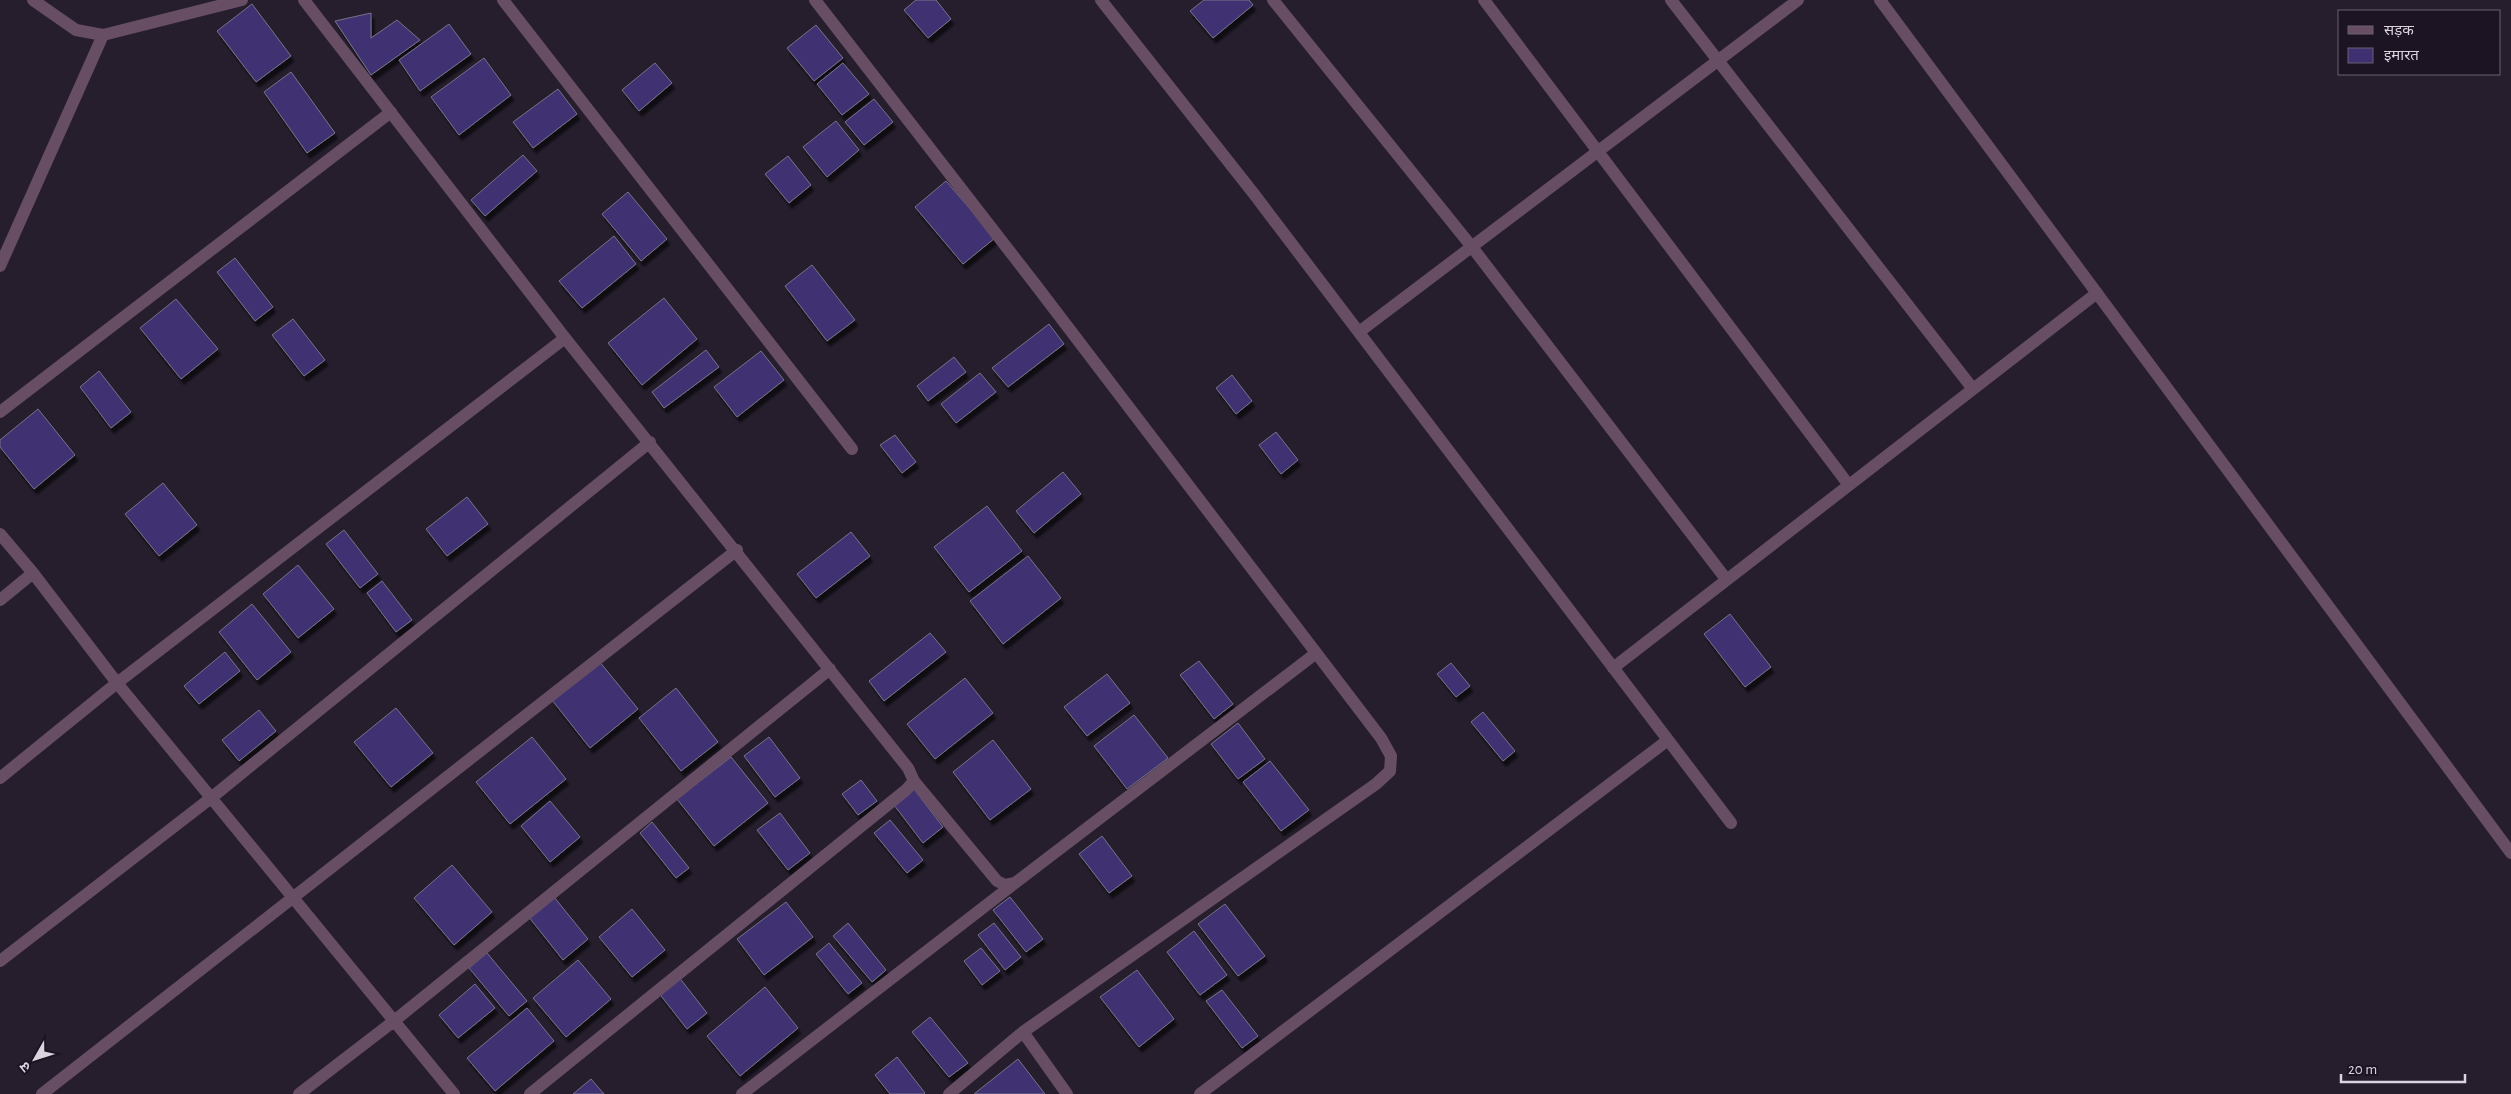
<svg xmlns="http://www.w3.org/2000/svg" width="2511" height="1094" font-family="'Alegreya Sans','Noto Sans Devanagari',sans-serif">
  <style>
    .building { fill: #3f3072; stroke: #767488; filter: url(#shadow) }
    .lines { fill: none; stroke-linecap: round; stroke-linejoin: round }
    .minor { stroke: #674e65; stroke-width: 12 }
  </style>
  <defs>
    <filter id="shadow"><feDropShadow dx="3" dy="5.5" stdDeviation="1" flood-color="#0009"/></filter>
  </defs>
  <rect width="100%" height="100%" fill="#261e2d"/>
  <path class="building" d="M 916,0 L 936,0 L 951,19 L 928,38 L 904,10 Z
    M 1204,0 L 1249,0 L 1253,5 L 1213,38 L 1190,11 Z
    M 252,4 L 291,56 L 256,82 L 217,31 Z
    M 371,13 L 371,38 L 397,20 L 420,40 L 371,75 L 335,21 Z
    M 449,24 L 471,54 L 420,91 L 399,60 Z
    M 816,25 L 843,58 L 814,81 L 787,48 Z
    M 484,58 L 511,95 L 459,135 L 431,97 Z
    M 655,63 L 672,83 L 639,111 L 622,90 Z
    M 843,63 L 869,94 L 842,115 L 817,84 Z
    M 291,72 L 335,133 L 307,153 L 264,92 Z
    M 558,89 L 577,114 L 533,148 L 513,122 Z
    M 874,99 L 893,122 L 864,145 L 845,122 Z
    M 836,121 L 859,150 L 827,177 L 803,147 Z
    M 523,155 L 537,171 L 485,216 L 471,200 Z
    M 788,156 L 811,185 L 789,203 L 765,174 Z
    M 946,181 L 995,238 L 963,264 L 915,207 Z
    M 628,192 L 667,239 L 641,261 L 602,214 Z
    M 614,236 L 636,264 L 582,308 L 559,281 Z
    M 235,258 L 273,307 L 255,321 L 217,272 Z
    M 812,265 L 855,320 L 827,341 L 785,286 Z
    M 664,298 L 697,339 L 642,385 L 608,343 Z
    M 176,299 L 218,349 L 181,379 L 140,328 Z
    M 293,319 L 325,360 L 304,376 L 272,335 Z
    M 1049,324 L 1064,344 L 1008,387 L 992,368 Z
    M 706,350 L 719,367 L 664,408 L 652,392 Z
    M 761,351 L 784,380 L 737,417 L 714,387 Z
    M 954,357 L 966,372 L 928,401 L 917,386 Z
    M 99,371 L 131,412 L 111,428 L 80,387 Z
    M 980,373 L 996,392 L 956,423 L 941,404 Z
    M 1232,375 L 1252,401 L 1236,414 L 1216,388 Z
    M 38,409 L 75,455 L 34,489 L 0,447 L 0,440 Z
    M 1276,432 L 1298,460 L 1281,474 L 1259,445 Z
    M 895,435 L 916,462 L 902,473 L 880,445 Z
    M 1063,472 L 1081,494 L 1034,533 L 1016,511 Z
    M 163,483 L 197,525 L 159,556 L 125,514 Z
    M 467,497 L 488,524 L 447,556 L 426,529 Z
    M 987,506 L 1022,551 L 969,592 L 934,547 Z
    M 344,530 L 378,574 L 360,588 L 326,544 Z
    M 851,532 L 870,556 L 816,598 L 797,574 Z
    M 1028,556 L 1061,598 L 1003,644 L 970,601 Z
    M 298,565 L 334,609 L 298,638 L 263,594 Z
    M 382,581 L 412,620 L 396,632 L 367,593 Z
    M 252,604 L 291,652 L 257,680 L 219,632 Z
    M 1730,614 L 1771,667 L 1745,687 L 1704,634 Z
    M 930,633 L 946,652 L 884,701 L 869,681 Z
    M 225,652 L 240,671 L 199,704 L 184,686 Z
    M 599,661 L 638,709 L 590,748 L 552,700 Z
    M 1199,661 L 1233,704 L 1214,719 L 1180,675 Z
    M 1451,663 L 1470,686 L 1456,697 L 1437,674 Z
    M 1107,674 L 1130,703 L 1087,736 L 1064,707 Z
    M 965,678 L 993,713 L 935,759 L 907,724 Z
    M 676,688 L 718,742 L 681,771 L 639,718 Z
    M 396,708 L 433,753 L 391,787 L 354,742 Z
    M 259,710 L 276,731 L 239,761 L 222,740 Z
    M 1483,712 L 1515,751 L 1503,761 L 1471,722 Z
    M 1134,715 L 1168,758 L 1127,789 L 1094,746 Z
    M 1238,723 L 1265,759 L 1238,779 L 1211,744 Z
    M 532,737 L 566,779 L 510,824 L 476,782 Z
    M 769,737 L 800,778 L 775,797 L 744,756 Z
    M 993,740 L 1031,789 L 990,820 L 953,772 Z
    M 731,757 L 768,803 L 714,846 L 677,799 Z
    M 1270,761 L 1309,810 L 1281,831 L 1243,782 Z
    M 861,780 L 877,801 L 858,815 L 842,794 Z
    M 914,789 L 943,827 L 923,843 L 894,805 Z
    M 550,801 L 580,837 L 550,862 L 521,826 Z
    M 780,813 L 810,853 L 788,870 L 757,830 Z
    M 890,820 L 923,860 L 907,873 L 874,833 Z
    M 652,822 L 689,868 L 676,878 L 640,833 Z
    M 1102,836 L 1132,876 L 1109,893 L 1079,854 Z
    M 452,865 L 492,912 L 454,945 L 414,898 Z
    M 554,897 L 588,939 L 563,960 L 528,916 Z
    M 1010,897 L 1043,939 L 1026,952 L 993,910 Z
    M 786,902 L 813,937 L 764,975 L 737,939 Z
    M 1225,904 L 1265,956 L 1238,976 L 1198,924 Z
    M 632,909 L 665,950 L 632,977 L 599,937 Z
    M 848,923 L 886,970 L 872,982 L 833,936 Z
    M 994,923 L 1021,957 L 1005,970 L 978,935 Z
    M 1194,931 L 1227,975 L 1200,995 L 1167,952 Z
    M 829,943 L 862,983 L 848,994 L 816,954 Z
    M 981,948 L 1000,971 L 982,985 L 964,961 Z
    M 487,953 L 527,1001 L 509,1016 L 469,968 Z
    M 578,960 L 611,999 L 566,1037 L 533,998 Z
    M 1137,970 L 1174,1019 L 1139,1047 L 1100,997 Z
    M 678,976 L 707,1013 L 687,1029 L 658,992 Z
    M 475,984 L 495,1008 L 458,1038 L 439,1015 Z
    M 765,987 L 798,1028 L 740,1076 L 707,1036 Z
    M 1222,990 L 1258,1036 L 1242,1048 L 1206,1001 Z
    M 527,1008 L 554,1041 L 495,1091 L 467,1058 Z
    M 930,1017 L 968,1063 L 949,1077 L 912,1032 Z
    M 897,1057 L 925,1093 L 924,1094 L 890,1094 L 875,1075 Z
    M 1018,1059 L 1045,1094 L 974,1094 Z
    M 591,1079 L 604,1094 L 573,1094 Z"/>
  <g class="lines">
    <path class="minor" d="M 33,0 L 76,30 L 103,35 L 242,0
      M 304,0 L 565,338 L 908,768 L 914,781 L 906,790 L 530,1094
      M 503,0 L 852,449
      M 815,0 L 1035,284 L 1381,738 L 1391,756 L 1390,771 L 1376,784 L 1023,1032
      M 1101,0 L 1254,194 L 1731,823
      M 1273,0 L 1472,247 L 1726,579
      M 1484,0 L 1848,484
      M 1671,0 L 1973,389
      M 1880,0 L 2511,853
      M 0,266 L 103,35
      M 1359,332 L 1798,0
      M 0,412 L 391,112
      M 0,534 L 33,573 L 117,683 L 454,1094
      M 0,600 L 33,573
      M 1613,668 L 2097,293
      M 0,778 L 117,683 L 565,338
      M 914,781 L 997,881 L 1005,885 L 1015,883 L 1315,654
      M 0,961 L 211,798 L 650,442
      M 42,1094 L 737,550
      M 299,1094 L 394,1021 L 830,669
      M 742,1094 L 1015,883
      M 949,1094 L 1023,1032 L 1067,1094
      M 1200,1094 L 1668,740"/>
  </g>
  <rect x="2338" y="10" width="162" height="65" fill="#1d1423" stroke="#69616e"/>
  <rect x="2348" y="26" width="25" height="8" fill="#674e65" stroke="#69616e"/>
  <text x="2384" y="35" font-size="15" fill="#dad4df">सड़क</text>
  <rect x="2348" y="48" width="25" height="15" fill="#3f3072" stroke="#69616e"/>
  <text x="2384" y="60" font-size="15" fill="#dad4df">इमारत</text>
  <g transform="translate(35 1059) rotate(231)" stroke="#1d1423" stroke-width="4" paint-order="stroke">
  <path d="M0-4L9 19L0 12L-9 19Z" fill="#dad4df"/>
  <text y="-8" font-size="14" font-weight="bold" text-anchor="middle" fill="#dad4df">उ</text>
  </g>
  <path d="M2341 1074v8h124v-8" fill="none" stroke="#dad4df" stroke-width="2.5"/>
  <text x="2348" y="1074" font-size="15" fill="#dad4df" stroke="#1d1423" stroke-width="4" paint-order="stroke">20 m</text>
</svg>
